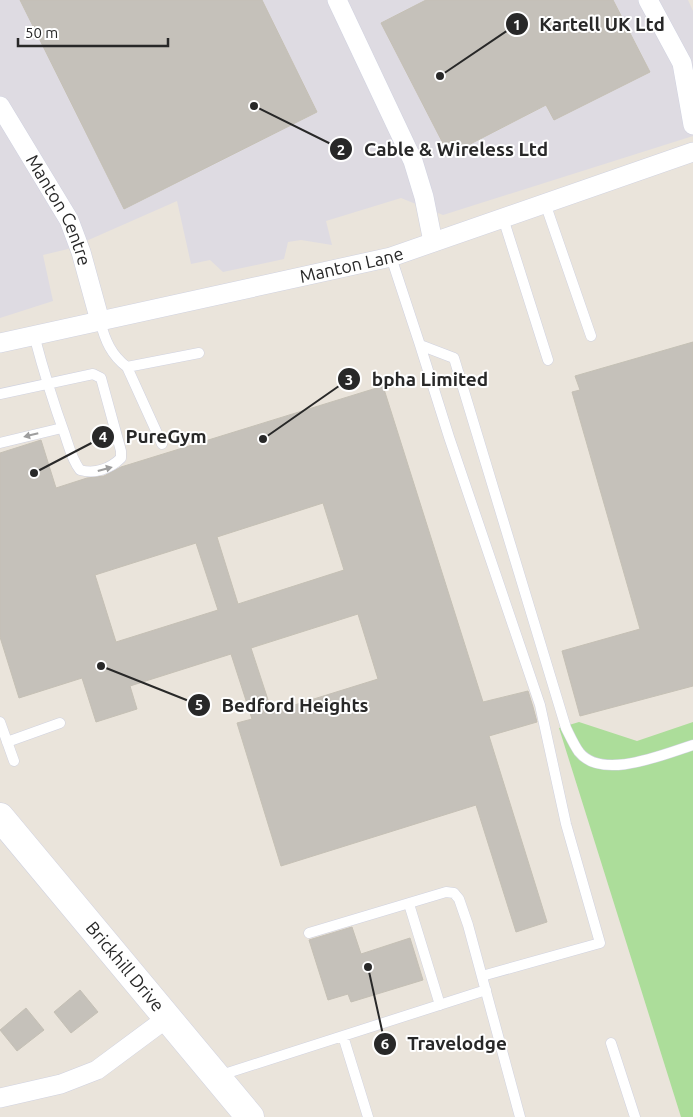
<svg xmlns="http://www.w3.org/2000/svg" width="693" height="1117" font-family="Ubuntu,sans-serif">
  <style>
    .industrial { fill: #dedbe2 }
    .green { fill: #acdd9a }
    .building { fill: #c5c1ba; stroke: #c5c0b5; fill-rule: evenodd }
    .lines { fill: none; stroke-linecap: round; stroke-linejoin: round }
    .lane-casing { stroke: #d0d2e0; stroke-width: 11 }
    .street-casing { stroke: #d0d2e0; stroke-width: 20 }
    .secondary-casing { stroke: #d0d2e0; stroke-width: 29 }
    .lane { stroke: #fff; stroke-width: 10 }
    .street { stroke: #fff; stroke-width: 19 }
    .secondary { stroke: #fff; stroke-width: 28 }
    .oneway { fill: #9e9e9e }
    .labels { text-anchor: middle; stroke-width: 4; stroke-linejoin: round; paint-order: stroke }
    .street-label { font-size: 18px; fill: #282828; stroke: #fff }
    .leader { fill: none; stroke: #282828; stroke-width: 2 }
    .callout-dot { fill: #282828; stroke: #fff; stroke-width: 2 }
    .mark-label { font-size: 15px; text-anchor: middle; font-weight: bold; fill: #fff }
    .callout-label { font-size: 19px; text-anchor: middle; font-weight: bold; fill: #282828; stroke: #fff; stroke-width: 4; stroke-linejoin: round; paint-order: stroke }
  </style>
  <rect width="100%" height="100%" fill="#eae4db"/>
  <path class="industrial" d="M 0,0 L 688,0 L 693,11 L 693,136 L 443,215 L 401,198 L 326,221 L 332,245 L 301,240 L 288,242 L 284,259 L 223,272 L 210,260 L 191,264 L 177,201 L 68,249 L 43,255 L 53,301 L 0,318 Z"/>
  <path class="green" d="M 579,722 L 637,741 L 693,722 L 693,1117 L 681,1117 L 559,728 Z"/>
  <path class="building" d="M 20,0 L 262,0 L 317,112 L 124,209 Z
    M 426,0 L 613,0 L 650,72 L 554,120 L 546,105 L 449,155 L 381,23 Z
    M 693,342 L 693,686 L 580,716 L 562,651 L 640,629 L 572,392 L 580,390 L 575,376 Z
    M 383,386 L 483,702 L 528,691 L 533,707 L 537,722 L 489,736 L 547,922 L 516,932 L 476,805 L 281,866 L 237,723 L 252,719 L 231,654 L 130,686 L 137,709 L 96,722 L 82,678 L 19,698 L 0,637 L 0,453 L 41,440 L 56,488 L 87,478 L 104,476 L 121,467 ZM 323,503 L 344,570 L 238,604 L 217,537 ZM 196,543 L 218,610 L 116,642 L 95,575 ZM 358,614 L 378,679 L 272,712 L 251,648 Z
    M 352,927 L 361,954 L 410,938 L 423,980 L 351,1002 L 348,994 L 328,1000 L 309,940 Z
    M 80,990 L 98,1012 L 71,1033 L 54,1012 Z
    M 26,1008 L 44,1030 L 17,1051 L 0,1030 Z"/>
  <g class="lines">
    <g class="lane-casing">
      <path id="lane" d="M 545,203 L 591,336
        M 503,218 L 548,360
        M 391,257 L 420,345 L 454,358 L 566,728 C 570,736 574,745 579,752 C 602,781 664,754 693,745
        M 100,321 C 105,340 111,355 127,367 L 199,353
        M 420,345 L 449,437 L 540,705 L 566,824 L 600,943 L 482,976
        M 127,367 L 162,444
        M 0,394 L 93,374 L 101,378 L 121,451 L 121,458 C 110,469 95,474 80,470 C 72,460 69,447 65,435 C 53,402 43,369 34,335
        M 0,443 L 62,428
        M 0,722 L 14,761
        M 7,742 L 60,723
        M 409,904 L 440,1005
        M 309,933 L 446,892 L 454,893 L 459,899 L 468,925 L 520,1117
        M 343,1036 L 368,1117
        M 611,1043 L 635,1117
        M 218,1076 L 486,990"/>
    </g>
    <g class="street-casing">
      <g id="street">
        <path d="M 337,0 L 413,161 L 424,197 L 433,242"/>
        <path d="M 648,0 L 682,63 L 693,125"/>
        <path id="s1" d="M 0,106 L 69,220 L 81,252 L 100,321"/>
        <path id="s2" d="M 0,343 L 391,257 L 693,152"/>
        <path d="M 0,1098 L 61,1084 L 97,1070 L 167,1018"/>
      </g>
    </g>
    <g class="secondary-casing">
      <g id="secondary">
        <path id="s3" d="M 0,817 L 250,1117"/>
      </g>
    </g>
    <use href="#lane" class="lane"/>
    <use href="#street" class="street"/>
    <use href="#secondary" class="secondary"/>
  </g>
  <defs><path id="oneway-solid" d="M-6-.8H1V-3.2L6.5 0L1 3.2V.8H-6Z" transform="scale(1.25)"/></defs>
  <g class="oneway">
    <use href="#oneway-solid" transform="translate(31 435) rotate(166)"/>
    <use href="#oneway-solid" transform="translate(105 469) rotate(-15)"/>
  </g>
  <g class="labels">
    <g class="street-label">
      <text dy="6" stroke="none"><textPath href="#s1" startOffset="120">Manton Centre</textPath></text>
      <text dy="6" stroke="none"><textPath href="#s2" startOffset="360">Manton Lane</textPath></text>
      <text dy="6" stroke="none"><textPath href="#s3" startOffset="195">Brickhill Drive</textPath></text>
    </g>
  </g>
  <path class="leader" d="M440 76L517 24M254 106L341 149M263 439L349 379M34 473L103 437M101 666L199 705M368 967L385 1044"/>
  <g class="callout-dot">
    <circle cx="440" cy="76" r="5"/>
    <circle cx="254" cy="106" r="5"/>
    <circle cx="263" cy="439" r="5"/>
    <circle cx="34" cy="473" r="5"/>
    <circle cx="101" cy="666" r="5"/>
    <circle cx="368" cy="967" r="5"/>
    <circle cx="517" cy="24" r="12"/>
    <circle cx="341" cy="149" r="12"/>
    <circle cx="349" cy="379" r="12"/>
    <circle cx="103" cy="437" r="12"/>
    <circle cx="199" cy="705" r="12"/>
    <circle cx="385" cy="1044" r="12"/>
  </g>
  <g class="mark-label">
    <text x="517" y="30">1</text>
    <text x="341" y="155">2</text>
    <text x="349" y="385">3</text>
    <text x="103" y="442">4</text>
    <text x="199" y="710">5</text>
    <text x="385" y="1049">6</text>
  </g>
  <g class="callout-label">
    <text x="602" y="31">Kartell UK Ltd</text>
    <text x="456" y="156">Cable &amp; Wireless Ltd</text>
    <text x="430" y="386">bpha Limited</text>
    <text x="166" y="443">PureGym</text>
    <text x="295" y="712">Bedford Heights</text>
    <text x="457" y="1050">Travelodge</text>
  </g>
  <path d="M18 38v8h150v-8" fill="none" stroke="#282828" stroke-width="2.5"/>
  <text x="25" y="38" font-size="15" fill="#282828" stroke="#ffffff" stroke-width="4" paint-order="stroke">50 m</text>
</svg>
